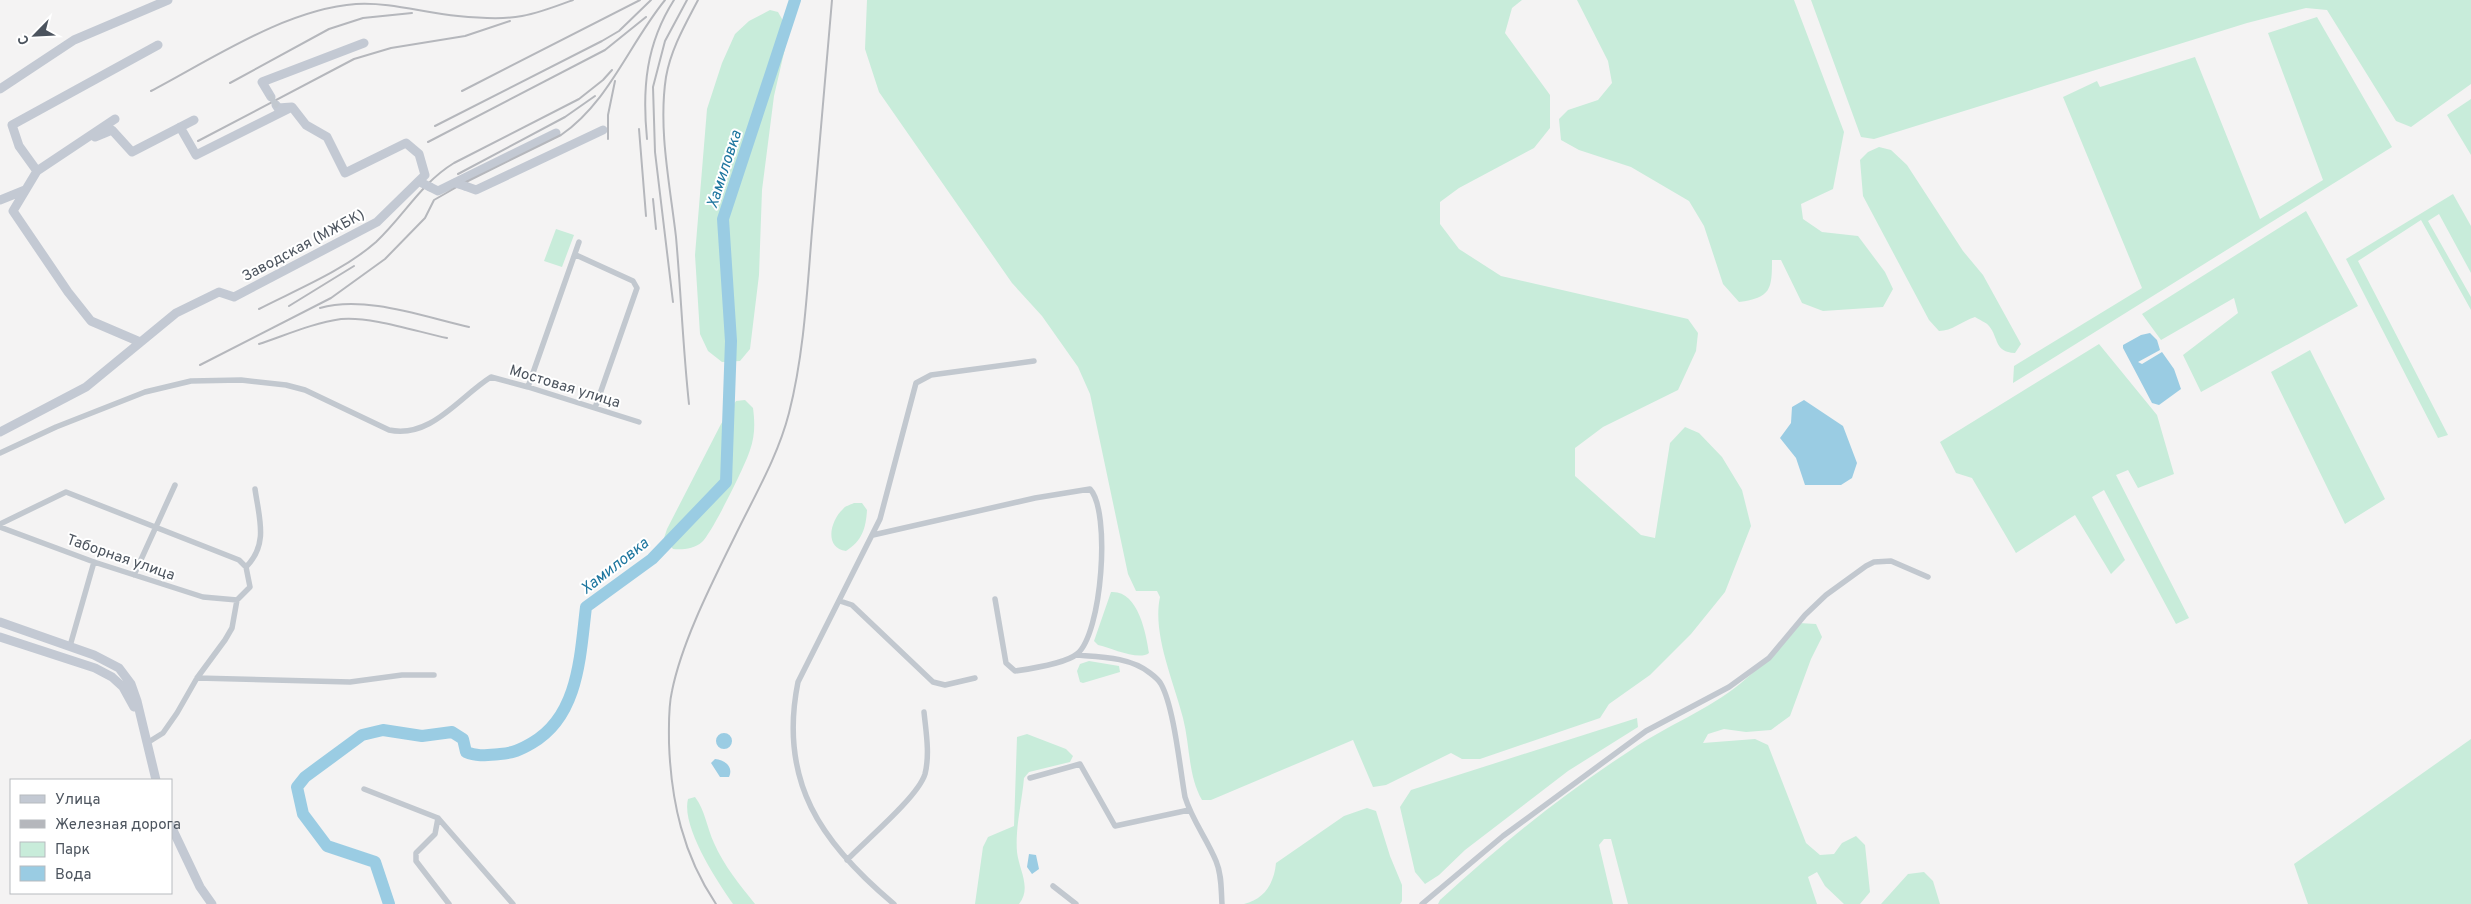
<svg xmlns="http://www.w3.org/2000/svg" width="2471" height="904" font-family="Overpass,sans-serif">
  <style>
    .green { fill: #c8ecda }
    .water { fill: #9acce3 }
    .lines { fill: none; stroke-linecap: round; stroke-linejoin: round }
    .river { stroke: #9acce3; stroke-width: 12 }
    .street { stroke: #c2c8cf; stroke-width: 5.5 }
    .secondary { stroke: #c3c9d3; stroke-width: 9 }
    .rail { stroke: #b5b7bc; stroke-width: 2 }
    .street-bridge { stroke: #c2c8cf; stroke-width: 5.5 }
    .secondary-bridge { stroke: #c3c9d3; stroke-width: 9 }
    .labels { text-anchor: middle; stroke-width: 4; stroke-linejoin: round; paint-order: stroke }
    .street-label { font-size: 15px; fill: #4c545e; stroke: #fff }
    .water-label { font-size: 16px; font-style: italic; fill: #1e769f; stroke: #fff }
  </style>
  <rect width="100%" height="100%" fill="#f4f3f3"/>
  <path class="green" d="M 867,0 L 1522,0 L 1512,8 L 1505,33 L 1550,95 L 1550,128 L 1534,148 L 1459,188 L 1440,202 L 1440,224 L 1459,249 L 1501,276 L 1688,319 L 1698,333 L 1696,351 L 1678,390 L 1603,427 L 1575,448 L 1575,476 L 1641,535 L 1655,538 L 1670,443 L 1685,427 L 1699,433 L 1722,457 L 1742,490 L 1751,526 L 1725,592 L 1691,634 L 1650,675 L 1609,704 L 1600,718 L 1480,759 L 1462,759 L 1451,753 L 1386,785 L 1373,787 L 1353,740 L 1211,800 L 1202,800 C 1188,776 1190,745 1183,718 C 1174,682 1152,634 1160,597 L 1157,591 L 1136,591 L 1128,574 L 1090,394 L 1078,367 L 1042,316 L 1012,283 L 879,92 L 865,49 Z
    M 1577,0 L 1794,0 L 1844,132 L 1833,189 L 1801,204 L 1803,219 L 1822,232 L 1858,236 L 1885,272 L 1893,289 L 1883,307 L 1823,311 L 1802,303 L 1781,260 L 1772,260 C 1772,289 1771,298 1739,302 L 1723,284 L 1704,226 L 1689,201 L 1631,167 L 1579,150 L 1561,140 L 1559,119 L 1568,110 L 1598,100 L 1612,83 L 1608,61 Z
    M 1811,0 L 2471,0 L 2471,84 L 2411,127 L 2396,121 L 2327,10 L 2306,8 L 2247,23 L 1874,139 L 1861,137 Z
    M 770,10 L 778,12 L 789,31 L 774,96 L 762,190 L 759,275 L 750,349 L 740,361 L 722,362 L 708,351 L 700,334 L 695,255 L 707,109 L 722,63 L 735,34 L 749,21 Z
    M 2317,17 L 2392,147 L 2013,383 L 2014,366 L 2142,288 L 2063,97 L 2097,81 L 2100,87 L 2195,57 L 2260,219 L 2323,180 L 2268,33 Z
    M 2471,99 L 2471,155 L 2447,115 Z
    M 1879,147 L 1891,150 L 1907,165 L 1963,251 L 1983,275 L 2021,344 L 2015,353 C 1994,352 1999,338 1989,326 C 1986,322 1979,320 1975,317 C 1962,321 1952,331 1939,331 L 1929,320 L 1863,196 L 1860,160 L 1868,152 Z
    M 2453,194 L 2471,226 L 2471,273 L 2439,214 L 2428,221 L 2471,297 L 2471,310 L 2421,220 L 2358,261 L 2448,435 L 2438,438 L 2346,259 Z
    M 2306,211 L 2358,306 L 2201,392 L 2183,355 L 2238,313 L 2234,298 L 2161,340 L 2142,314 Z
    M 556,229 L 574,235 L 562,267 L 544,261 Z
    M 2099,344 L 2157,415 L 2174,474 L 2138,488 L 2128,470 L 2116,475 L 2189,618 L 2176,624 L 2104,490 L 2092,497 L 2125,560 L 2111,574 L 2075,515 L 2016,553 L 1972,478 L 1956,473 L 1940,442 Z
    M 2310,350 L 2385,499 L 2345,524 L 2271,372 Z
    M 745,400 L 753,408 C 755,423 755,436 750,450 C 746,464 712,533 702,542 C 694,549 682,550 673,549 L 664,538 L 667,529 L 721,424 L 736,401 Z
    M 854,503 L 862,503 L 867,510 C 866,528 862,541 846,551 C 824,548 830,521 843,509 C 845,506 850,505 854,503 Z
    M 1111,592 C 1138,590 1146,633 1149,653 C 1139,661 1111,648 1098,645 L 1094,641 Z
    M 1799,623 L 1816,624 L 1822,637 L 1811,659 L 1790,716 L 1771,730 L 1746,732 L 1724,729 L 1708,734 L 1703,743 L 1755,739 L 1768,745 L 1806,843 L 1820,855 L 1834,854 L 1842,843 L 1856,836 L 1865,845 L 1870,892 L 1860,904 L 1844,904 L 1825,886 L 1817,872 L 1808,877 L 1817,904 L 1628,904 L 1611,839 L 1604,839 L 1599,845 L 1613,904 L 1438,904 L 1440,900 C 1500,845 1563,794 1631,750 C 1666,726 1708,710 1741,683 C 1763,665 1781,644 1799,623 Z
    M 1089,661 L 1119,666 L 1120,672 L 1083,683 L 1080,682 L 1077,671 L 1080,664 Z
    M 1637,718 L 1638,727 L 1568,771 L 1465,850 L 1439,875 L 1425,884 L 1415,872 L 1400,807 L 1411,790 Z
    M 1027,734 L 1066,749 L 1073,756 L 1070,762 L 1029,772 L 1024,778 C 1022,802 1015,828 1017,852 C 1019,870 1032,888 1019,904 L 975,904 L 983,847 L 988,837 L 1014,826 L 1017,737 Z
    M 2471,739 L 2471,904 L 2308,904 L 2294,864 Z
    M 695,797 C 705,810 707,828 714,843 C 724,866 740,885 755,904 L 733,904 C 717,881 681,827 688,799 Z
    M 1367,808 L 1376,811 L 1390,856 L 1402,885 L 1402,901 L 1400,904 L 1244,904 C 1264,899 1274,884 1276,863 L 1344,816 Z
    M 1924,872 L 1933,881 L 1940,904 L 1881,904 L 1908,874 Z"/>
  <path class="water" d="M 2150,333 L 2157,340 L 2160,350 L 2138,362 L 2142,364 L 2162,352 L 2174,369 L 2181,389 L 2159,405 L 2152,403 L 2123,348 L 2123,345 L 2141,335 Z
    M 1804,400 L 1843,426 L 1857,463 L 1852,478 L 1841,485 L 1805,485 L 1796,458 L 1780,438 L 1791,423 L 1792,407 Z
    M716 741a8 8 0 1 1 16 0a8 8 0 1 1-16 0Z
    M 715,759 C 724,760 734,766 729,777 L 720,777 L 711,763 Z
    M 1029,854 L 1036,855 L 1039,869 L 1032,874 L 1027,867 Z"/>
  <g class="lines">
    <path class="river" d="M 389,904 L 375,862 L 327,846 L 303,814 L 297,787 L 305,777 L 362,735 L 383,730 L 422,736 L 452,732 L 463,739 L 466,752 C 477,757 488,755 500,754 C 513,753 520,750 532,743 C 579,716 580,656 586,607 L 652,559 L 726,482 L 731,341 L 723,219 L 795,0"/>
    <path class="street" d="M 576,255 L 633,281 L 637,288 L 595,408
      M 528,387 L 579,242
      M 0,453 L 56,427 L 145,392 L 191,381 L 241,380 L 286,385 L 305,390 L 389,430 C 431,439 459,397 491,377 L 528,387 L 639,422
      M 0,524 L 66,492 L 239,560 L 246,567
      M 0,527 L 94,562 L 203,597 L 237,600
      M 873,535 L 1035,498 L 1090,489 C 1111,511 1102,634 1077,654 C 1066,663 1029,669 1015,671 L 1006,663 L 995,599
      M 134,575 L 175,485
      M 840,601 L 852,605 L 933,682 L 945,685 L 975,678
      M 70,646 L 94,562
      M 1076,655 C 1101,657 1130,657 1150,673 C 1154,676 1159,680 1161,684 C 1174,707 1180,769 1185,797 C 1192,820 1207,839 1216,861 C 1222,875 1221,890 1222,904
      M 197,678 L 350,682 L 402,675 L 434,675
      M 147,743 L 163,733 L 177,713 L 197,678 L 225,640 L 232,628 L 237,600 L 250,587 L 246,567 C 269,544 259,518 255,489
      M 1030,778 L 1080,764 L 1115,826 L 1189,810
      M 364,789 L 438,818 L 513,904
      M 438,818 L 435,834 L 416,853 L 416,861 L 449,904
      M 847,860 C 865,841 918,797 925,774 C 930,754 926,732 924,712
      M 1053,886 L 1076,904
      M 894,904 C 821,843 778,781 798,682 L 880,519 L 916,383 L 931,375 L 1034,361
      M 1422,904 L 1503,836 L 1646,731 L 1729,687 L 1769,658 L 1805,615 L 1826,595 L 1866,566 L 1874,562 L 1891,561 L 1928,577"/>
    <path class="secondary" d="M 0,89 L 74,40 L 168,0
      M 271,97 L 262,82 L 364,43
      M 115,119 L 37,171 L 13,211 L 68,292 L 91,321 L 140,342
      M 180,127 L 196,155 L 288,109
      M 95,137 L 112,130 L 132,152 L 194,120
      M 37,171 L 19,146 L 12,125 L 158,45
      M 465,186 L 476,190 L 603,130
      M 430,187 L 438,191 L 556,133
      M 0,200 L 25,190
      M 0,432 L 86,387 L 176,313 L 219,292 L 234,297 L 377,222 L 425,175 L 419,154 L 406,143 L 345,173 L 327,137 L 306,125 L 292,107 L 278,108 L 276,105
      M 0,622 L 94,655 L 119,668 L 131,684 L 137,701 L 156,780
      M 0,637 L 95,668 L 112,677 L 123,687 L 134,707
      M 171,826 L 200,887 L 212,904"/>
    <path class="rail" d="M 230,83 L 329,29 L 363,18 L 412,13
      M 151,91 C 212,59 286,9 356,4 C 391,2 424,13 458,16 C 478,18 502,20 522,16 C 539,13 557,6 573,0
      M 462,91 L 640,0
      M 435,126 L 602,41 L 619,31 L 651,0
      M 639,129 L 646,216
      M 608,139 L 608,115 L 615,81
      M 647,139 C 642,88 646,44 674,0
      M 198,141 L 354,59 L 391,48 L 465,36 L 510,21
      M 428,142 L 605,50 L 646,17
      M 458,174 L 565,117 L 595,96
      M 653,199 L 656,229
      M 673,302 L 655,152 L 653,87 L 665,41 L 687,0
      M 289,306 L 354,266
      M 320,308 C 365,295 424,317 469,327
      M 259,309 C 298,289 343,271 376,242 C 404,216 421,183 454,163 L 579,99 L 603,80 L 612,70
      M 259,344 C 286,335 313,323 341,319 C 370,316 418,332 447,338
      M 200,365 L 331,298 L 385,259 L 425,218 L 434,200 L 462,184 L 561,135 C 609,102 629,44 665,0
      M 689,404 C 683,349 681,293 676,237 C 670,185 658,129 666,77 C 671,49 685,25 698,0
      M 716,904 C 683,855 671,801 669,743 C 669,726 668,708 672,691 C 682,641 713,581 736,534 C 755,495 778,456 789,413 C 804,354 807,292 812,231 C 818,154 825,77 832,0"/>
    <path class="street-bridge" d="M 271,97 L 276,105"/>
    <path class="secondary-bridge" d="M 422,183 L 430,187
      M 455,183 L 465,186"/>
  </g>
  <g class="labels">
    <g class="street-label">
      <text transform="translate(303 245) rotate(-28)" y="5">Заводская (МЖБК)</text>
      <text transform="translate(565 386) rotate(17)" y="5">Мостовая улица</text>
      <text transform="translate(121 557) rotate(19)" y="5">Таборная улица</text>
    </g>
    <g class="water-label">
      <text transform="translate(723 169) rotate(-72)" y="6">Хамиловка</text>
      <text transform="translate(614 565) rotate(-38)" y="6">Хамиловка</text>
    </g>
  </g>
  <rect x="10" y="779" width="162" height="115" fill="#ffffff" stroke="#b7bbbf"/>
  <rect x="20" y="795" width="25" height="8" fill="#c3c9d3" stroke="#b7bbbf"/>
  <text x="55" y="804" font-size="15" fill="#4c545e">Улица</text>
  <rect x="20" y="820" width="25" height="8" fill="#b5b7bc" stroke="#b7bbbf"/>
  <text x="55" y="829" font-size="15" fill="#4c545e">Железная дорога</text>
  <rect x="20" y="842" width="25" height="15" fill="#c8ecda" stroke="#b7bbbf"/>
  <text x="55" y="854" font-size="15" fill="#4c545e">Парк</text>
  <rect x="20" y="866" width="25" height="15" fill="#9acce3" stroke="#b7bbbf"/>
  <text x="55" y="879" font-size="15" fill="#4c545e">Вода</text>
  <g transform="translate(35 35) rotate(246)" stroke="#ffffff" stroke-width="4" paint-order="stroke">
  <path d="M0-4L9 19L0 12L-9 19Z" fill="#4c545e"/>
  <text y="-8" font-size="14" font-weight="bold" text-anchor="middle" fill="#4c545e">С</text>
  </g>
</svg>
